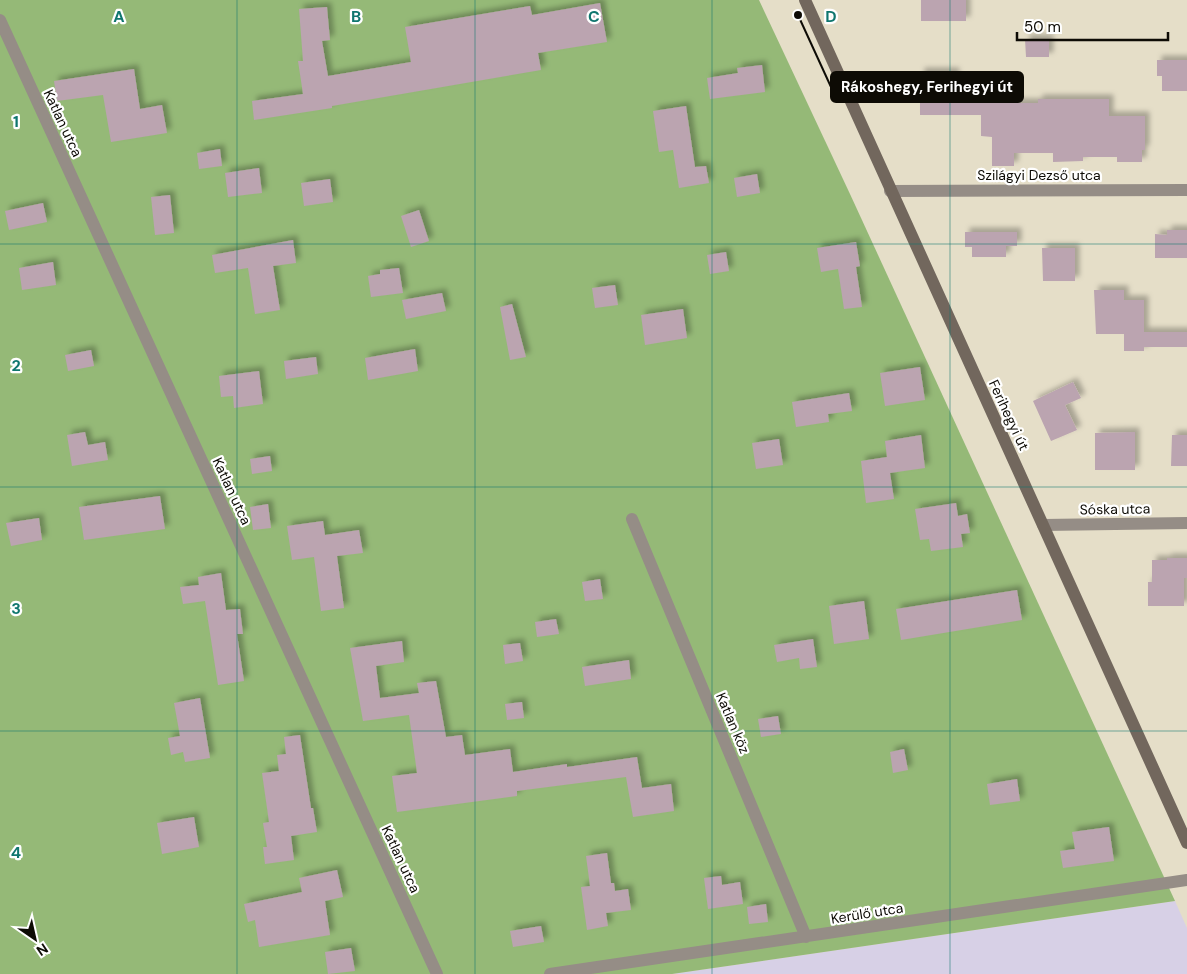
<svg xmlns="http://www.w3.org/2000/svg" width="1187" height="974" font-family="'DM Sans',sans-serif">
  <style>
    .industrial { fill: #d7d0e6 }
    .green { fill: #95b977 }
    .building { fill: #bba4b0; filter: url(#shadow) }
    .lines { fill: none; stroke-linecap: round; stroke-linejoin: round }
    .minor { stroke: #958d86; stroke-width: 12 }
    .secondary { stroke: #72675d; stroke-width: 12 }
    .grid { fill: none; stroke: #0f766e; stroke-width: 1; stroke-opacity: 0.55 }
    .labels { text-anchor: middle; stroke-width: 4.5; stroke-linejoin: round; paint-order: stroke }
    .street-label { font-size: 14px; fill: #0d0b05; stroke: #fff }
    .grid-label { font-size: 16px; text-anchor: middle; font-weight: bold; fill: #0f766e; stroke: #fff; stroke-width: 4.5; stroke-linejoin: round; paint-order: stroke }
    .leader { fill: none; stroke: #0d0b05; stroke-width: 2 }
    .callout-dot { fill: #0d0b05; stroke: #fff; stroke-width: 2 }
    .callout { fill: #0d0b05; stroke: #0d0b05; stroke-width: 2 }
    .callout-label { font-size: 15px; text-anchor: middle; font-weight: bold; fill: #fff }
  </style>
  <defs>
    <filter id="shadow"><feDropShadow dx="4.5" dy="-4.5" stdDeviation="2.5" flood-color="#0004"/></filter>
  </defs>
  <rect width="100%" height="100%" fill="#e5dec8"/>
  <path class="industrial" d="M 1175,901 L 1187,928 L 1187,974 L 672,974 Z"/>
  <path class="green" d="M 0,0 L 759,0 L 850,194 L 1175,901 L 672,974 L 0,974 Z"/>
  <path class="building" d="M 921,0 L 966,0 L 966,21 L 921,21 Z
    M 600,3 L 607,42 L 538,53 L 541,70 L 332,106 L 332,108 L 254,120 L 252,101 L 303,94 L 298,61 L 303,61 L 299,9 L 327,7 L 330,40 L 322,41 L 328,76 L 411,62 L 405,27 L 530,6 L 532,15 Z
    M 1025,39 L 1049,39 L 1049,57 L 1026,57 Z
    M 1157,60 L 1187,60 L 1187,91 L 1162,91 L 1162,76 L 1157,76 Z
    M 762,65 L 765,92 L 710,99 L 707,78 L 738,73 L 737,68 Z
    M 134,69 L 140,109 L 162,105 L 167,133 L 111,142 L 103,95 L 57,101 L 54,81 Z
    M 920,72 L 955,72 L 955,80 L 993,81 L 993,103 L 1038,103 L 1038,99 L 1109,99 L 1109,116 L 1145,116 L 1145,150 L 1142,150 L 1142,162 L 1117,162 L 1117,157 L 1083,157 L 1083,161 L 1053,162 L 1053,153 L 1014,153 L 1014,166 L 992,166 L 992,137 L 981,136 L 981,115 L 920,115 Z
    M 686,106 L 695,167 L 706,166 L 709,183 L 679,188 L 673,150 L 659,152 L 653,111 Z
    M 220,149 L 222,166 L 199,169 L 197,153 Z
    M 259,168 L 262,193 L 228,197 L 225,173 Z
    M 757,174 L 760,193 L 737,197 L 734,178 Z
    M 330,179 L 333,202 L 304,206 L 301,183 Z
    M 170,195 L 174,233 L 155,235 L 151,197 Z
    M 43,203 L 47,222 L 9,230 L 5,211 Z
    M 419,210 L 429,241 L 411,247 L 401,216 Z
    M 1167,230 L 1187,230 L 1187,258 L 1155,258 L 1155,234 L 1167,235 Z
    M 965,232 L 1017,232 L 1017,246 L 1006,246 L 1006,257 L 972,257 L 972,247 L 965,247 Z
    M 293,240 L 296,263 L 273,266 L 280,310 L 255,314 L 248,268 L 215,273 L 212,255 Z
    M 856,242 L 860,266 L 856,267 L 862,307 L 844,309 L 838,269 L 821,272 L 817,248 Z
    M 1042,248 L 1075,248 L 1075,281 L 1043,281 Z
    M 726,252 L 729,271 L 710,274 L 707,255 Z
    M 53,262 L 56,285 L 22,290 L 19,268 Z
    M 399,268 L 403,293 L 371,297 L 368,276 L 380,274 L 380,270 Z
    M 615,285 L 618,305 L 595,308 L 592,288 Z
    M 1094,290 L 1124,290 L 1124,300 L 1144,300 L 1144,332 L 1187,332 L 1187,347 L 1144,347 L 1144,351 L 1124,351 L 1124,334 L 1096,334 Z
    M 442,293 L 446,311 L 406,319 L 402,300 Z
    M 512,304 L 526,357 L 510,360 L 500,307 Z
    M 683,309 L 687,338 L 645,345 L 641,315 Z
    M 415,349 L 418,371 L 368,380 L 365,358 Z
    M 91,350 L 94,366 L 68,371 L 65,355 Z
    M 316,357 L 318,374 L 286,379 L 284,361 Z
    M 920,367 L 925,400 L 885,406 L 880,373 Z
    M 259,371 L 263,404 L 234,408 L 233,396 L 221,397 L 219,376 Z
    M 1073,382 L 1081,398 L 1065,405 L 1077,430 L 1051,441 L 1033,401 Z
    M 849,393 L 852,411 L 828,414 L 829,422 L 796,427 L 792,402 Z
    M 85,432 L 88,445 L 105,442 L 108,460 L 72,466 L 67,435 Z
    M 1135,432 L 1135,470 L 1095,470 L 1095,433 Z
    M 921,435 L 925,468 L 890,473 L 894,499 L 866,503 L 861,461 L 887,457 L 885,441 Z
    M 1172,435 L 1187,435 L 1187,466 L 1171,466 Z
    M 779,439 L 783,465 L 756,469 L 752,443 Z
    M 270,456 L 272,471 L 252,474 L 250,459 Z
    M 160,496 L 165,529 L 84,540 L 79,507 Z
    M 956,503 L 958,516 L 967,514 L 970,533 L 961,534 L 963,547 L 931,551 L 929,539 L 920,540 L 915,509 Z
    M 268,504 L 271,528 L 253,530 L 250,507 Z
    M 39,518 L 42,540 L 11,546 L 6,523 Z
    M 323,521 L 325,535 L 359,530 L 363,553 L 337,556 L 344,608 L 321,611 L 314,557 L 292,560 L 287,526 Z
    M 1167,558 L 1187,558 L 1187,578 L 1184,578 L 1184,606 L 1148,606 L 1148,582 L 1152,582 L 1152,560 L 1167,560 Z
    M 221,573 L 226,610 L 240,609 L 243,634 L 237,634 L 244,681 L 218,685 L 205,601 L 183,604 L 180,587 L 199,585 L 198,577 Z
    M 600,579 L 603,599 L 585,601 L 582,582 Z
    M 1017,590 L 1022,620 L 901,640 L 896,609 Z
    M 864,601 L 869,639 L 834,644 L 829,606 Z
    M 556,619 L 559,634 L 537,637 L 535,622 Z
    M 813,639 L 817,667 L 800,669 L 799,658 L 777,662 L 774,645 Z
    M 402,641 L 404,662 L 376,666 L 380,698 L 419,693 L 417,683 L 436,681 L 446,737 L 462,735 L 465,755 L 510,749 L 513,772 L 567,764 L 567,767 L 637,757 L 642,788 L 671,784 L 674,811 L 633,817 L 626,777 L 517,791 L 517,796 L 397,812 L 392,776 L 417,773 L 409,715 L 363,721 L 350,648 Z
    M 520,643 L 523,661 L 505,664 L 503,645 Z
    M 629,660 L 631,679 L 585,686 L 582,667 Z
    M 200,698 L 210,758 L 185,762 L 183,752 L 171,755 L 168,738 L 180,736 L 174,703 Z
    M 522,702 L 524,718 L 507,720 L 505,704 Z
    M 778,716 L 781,734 L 761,737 L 758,719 Z
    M 300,735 L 311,808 L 313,808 L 317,832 L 291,836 L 294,860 L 265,864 L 263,847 L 267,847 L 263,823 L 269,822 L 262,773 L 279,771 L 277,755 L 286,754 L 284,737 Z
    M 904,749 L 908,770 L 893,773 L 890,752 Z
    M 1017,779 L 1020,801 L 990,805 L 987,784 Z
    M 194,817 L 199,847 L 162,854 L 157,823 Z
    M 1109,827 L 1114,861 L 1063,868 L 1060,851 L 1075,849 L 1072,832 Z
    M 607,853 L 611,883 L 614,883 L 615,891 L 628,889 L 631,910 L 606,913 L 608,926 L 587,930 L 581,887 L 590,886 L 586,856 Z
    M 337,870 L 343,897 L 325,901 L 330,935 L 259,947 L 255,920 L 248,922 L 244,904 L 302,892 L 299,878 Z
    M 721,876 L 722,885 L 740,882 L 743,904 L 708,909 L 704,878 Z
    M 766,904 L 768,922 L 749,924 L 747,907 Z
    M 541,926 L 544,942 L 513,947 L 510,931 Z
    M 351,948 L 355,971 L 328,974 L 325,952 Z"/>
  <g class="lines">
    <path class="minor" d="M 0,20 L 437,974
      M 890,191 L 1187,190
      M 632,519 L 806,937
      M 1043,525 L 1187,523
      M 550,974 L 1187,880"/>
    <path class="secondary" d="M 805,0 L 1187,843"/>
  </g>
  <path class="grid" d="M 237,0 L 237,974M 475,0 L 475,974M 712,0 L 712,974M 950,0 L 950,974M 0,244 L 1187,244M 0,487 L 1187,487M 0,731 L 1187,731"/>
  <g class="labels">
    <g class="street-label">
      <text transform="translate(63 123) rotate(65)" y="5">Katlan utca</text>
      <text x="1039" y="180">Szilágyi Dezső utca</text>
      <text transform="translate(1009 415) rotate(65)" y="5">Ferihegyi út</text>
      <text transform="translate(232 491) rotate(65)" y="5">Katlan utca</text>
      <text transform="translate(1115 509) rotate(-1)" y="5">Sóska utca</text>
      <text transform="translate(733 723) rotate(67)" y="5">Katlan köz</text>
      <text transform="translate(401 859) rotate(65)" y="5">Katlan utca</text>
      <text transform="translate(867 913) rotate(-9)" y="5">Kerülő utca</text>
    </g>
  </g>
  <g class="grid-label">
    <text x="119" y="22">A</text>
    <text x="356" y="22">B</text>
    <text x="594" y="22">C</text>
    <text x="831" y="22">D</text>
    <text x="16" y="127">1</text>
    <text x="16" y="371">2</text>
    <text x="16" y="614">3</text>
    <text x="16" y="858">4</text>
  </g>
  <path class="leader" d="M798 15L831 87"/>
  <circle class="callout-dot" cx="798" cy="15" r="5"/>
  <rect class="callout" x="831" y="72" width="192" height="30" rx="5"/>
  <g class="callout-label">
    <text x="927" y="92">Rákoshegy, Ferihegyi út</text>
  </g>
  <g transform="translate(35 939) rotate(146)" stroke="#ffffff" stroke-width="4" paint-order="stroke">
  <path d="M0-4L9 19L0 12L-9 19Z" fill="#0d0b05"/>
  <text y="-8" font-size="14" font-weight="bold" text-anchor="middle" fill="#0d0b05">N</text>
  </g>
  <path d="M1017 32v8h151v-8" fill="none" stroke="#0d0b05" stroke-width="2.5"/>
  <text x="1024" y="32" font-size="15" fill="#0d0b05" stroke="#ffffff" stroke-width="4" paint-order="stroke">50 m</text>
</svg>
